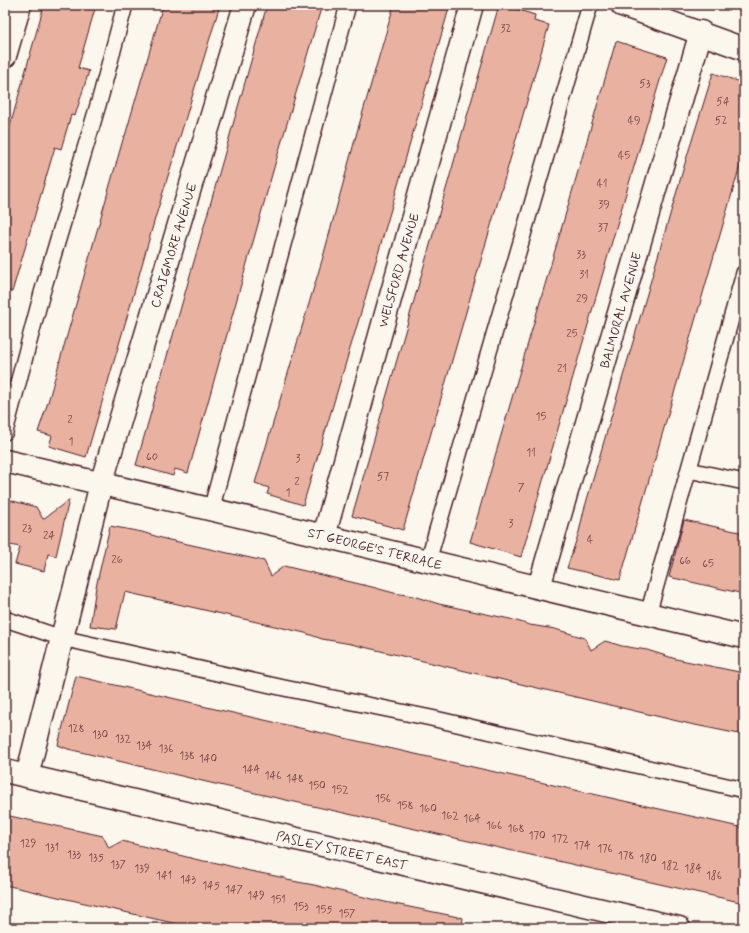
<svg xmlns="http://www.w3.org/2000/svg" width="749" height="933" font-family="Mynerve,sans-serif">
  <style>
    .building { fill: #e9b19f; stroke: #4a1f2b }
    .lines { fill: none; stroke-linecap: round; stroke-linejoin: round }
    .lane-casing { stroke: #4a1f2b; stroke-width: 18 }
    .street-casing { stroke: #4a1f2b; stroke-width: 25 }
    .secondary-casing { stroke: #4a1f2b; stroke-width: 25 }
    .lane { stroke: #fbf7ec; stroke-width: 15 }
    .street { stroke: #fbf7ec; stroke-width: 22 }
    .secondary { stroke: #fbf7ec; stroke-width: 22 }
    .labels { text-anchor: middle; stroke-width: 3; stroke-linejoin: round; paint-order: stroke }
    .number-label { font-size: 11px; fill: #724448 }
    .street-label { font-size: 13px; fill: #4a1f2b; stroke: #fbf7ec }
  </style>
  <rect width="100%" height="100%" fill="#fbf7ec"/>
  <filter id="ink" filterUnits="userSpaceOnUse"><feTurbulence type="fractalNoise" baseFrequency=".025" numOctaves="2"/><feDisplacementMap in="SourceGraphic" scale="8" xChannelSelector="R" yChannelSelector="G"/><feConvolveMatrix kernelMatrix="1 2 1 2 8 2 1 2 1" color-interpolation-filters="sRGB"/></filter>
  <g filter="url(#ink)">
    <path class="building" d="M 44,5 L 96,5 L 78,68 L 89,71 L 75,116 L 71,115 L 61,149 L 55,147 L 12,292 L 5,291 L 5,144 Z
      M 163,5 L 220,5 L 154,222 L 134,293 L 86,457 L 49,446 L 52,436 L 38,432 L 48,402 L 124,136 L 125,136 Z
      M 267,5 L 322,5 L 273,171 L 188,473 L 175,469 L 173,476 L 136,465 Z
      M 394,5 L 450,5 L 365,299 L 303,505 L 267,494 L 269,488 L 255,483 L 323,257 L 357,132 Z
      M 499,5 L 503,5 L 535,15 L 534,21 L 549,25 L 403,530 L 352,516 Z
      M 616,41 L 667,57 L 624,200 L 521,557 L 470,542 Z
      M 713,73 L 744,83 L 744,152 L 620,580 L 567,568 L 579,532 L 584,510 L 688,153 Z
      M 5,499 L 36,507 L 43,519 L 69,500 L 56,556 L 48,554 L 44,571 L 15,564 L 20,547 L 5,544 Z
      M 684,520 L 744,533 L 744,594 L 669,577 Z
      M 110,526 L 142,532 L 165,539 L 264,561 L 271,576 L 284,566 L 372,587 L 394,593 L 413,596 L 439,604 L 510,619 L 530,625 L 555,629 L 585,638 L 591,650 L 605,641 L 622,646 L 647,650 L 676,659 L 744,673 L 744,735 L 690,724 L 351,644 L 322,639 L 305,633 L 125,592 L 116,629 L 90,626 L 96,587 Z
      M 76,676 L 202,705 L 202,706 L 744,828 L 744,903 L 215,784 L 68,749 L 58,745 Z
      M 5,815 L 103,836 L 109,848 L 122,841 L 203,861 L 213,862 L 250,871 L 285,878 L 287,880 L 314,885 L 385,902 L 463,918 L 462,928 L 195,928 L 5,885 Z"/>
    <g class="lines">
      <g class="lane-casing">
        <path id="lane" d="M 5,432 L 42,293 L 101,95 L 125,5
          M 689,470 L 744,482
          M 211,510 L 348,5
          M 428,561 L 590,5
          M 648,614 L 744,273
          M 5,619 L 62,638 L 284,688 L 431,718 L 744,790"/>
      </g>
      <g class="street-casing">
        <path id="street" d="M 5,56 L 20,5
          M 5,461 L 324,536 L 744,637
          M 324,536 L 472,5
          M 539,587 L 701,32
          M 5,771 L 679,928
          M 27,776 L 101,484 L 245,5"/>
      </g>
      <g class="secondary-casing">
        <path id="secondary" d="M 622,5 L 744,49"/>
      </g>
      <use href="#lane" class="lane"/>
      <use href="#street" class="street"/>
      <use href="#secondary" class="secondary"/>
    </g>
  </g>
  <g class="labels">
    <g class="number-label">
      <text x="506" y="32">32</text>
      <text x="645" y="87">53</text>
      <text x="723" y="105">54</text>
      <text x="634" y="124">49</text>
      <text x="721" y="124">52</text>
      <text x="624" y="159">45</text>
      <text x="602" y="187">41</text>
      <text x="604" y="208">39</text>
      <text x="603" y="231">37</text>
      <text x="581" y="258">33</text>
      <text x="584" y="278">31</text>
      <text x="582" y="302">29</text>
      <text x="572" y="337">25</text>
      <text x="562" y="372">21</text>
      <text x="541" y="420">15</text>
      <text x="70" y="423">2</text>
      <text x="71" y="445">1</text>
      <text x="531" y="456">11</text>
      <text x="152" y="460">60</text>
      <text x="298" y="462">3</text>
      <text x="383" y="480">57</text>
      <text x="297" y="485">2</text>
      <text x="521" y="491">7</text>
      <text x="288" y="496">1</text>
      <text x="511" y="527">3</text>
      <text x="27" y="532">23</text>
      <text x="49" y="539">24</text>
      <text x="590" y="543">4</text>
      <text x="117" y="563">26</text>
      <text x="685" y="564">66</text>
      <text x="708" y="567">65</text>
      <text x="76" y="732">128</text>
      <text x="100" y="738">130</text>
      <text x="123" y="742">132</text>
      <text x="144" y="749">134</text>
      <text x="166" y="752">136</text>
      <text x="187" y="759">138</text>
      <text x="208" y="762">140</text>
      <text x="251" y="773">144</text>
      <text x="273" y="779">146</text>
      <text x="295" y="782">148</text>
      <text x="317" y="789">150</text>
      <text x="340" y="793">152</text>
      <text x="383" y="802">156</text>
      <text x="405" y="809">158</text>
      <text x="428" y="812">160</text>
      <text x="450" y="819">162</text>
      <text x="472" y="822">164</text>
      <text x="494" y="829">166</text>
      <text x="516" y="832">168</text>
      <text x="537" y="839">170</text>
      <text x="560" y="842">172</text>
      <text x="28" y="847">129</text>
      <text x="582" y="849">174</text>
      <text x="52" y="851">131</text>
      <text x="605" y="852">176</text>
      <text x="74" y="858">133</text>
      <text x="626" y="859">178</text>
      <text x="96" y="861">135</text>
      <text x="648" y="862">180</text>
      <text x="118" y="868">137</text>
      <text x="670" y="869">182</text>
      <text x="142" y="872">139</text>
      <text x="693" y="872">184</text>
      <text x="164" y="879">141</text>
      <text x="714" y="879">186</text>
      <text x="188" y="883">143</text>
      <text x="211" y="889">145</text>
      <text x="234" y="893">147</text>
      <text x="256" y="899">149</text>
      <text x="278" y="903">151</text>
      <text x="301" y="910">153</text>
      <text x="324" y="913">155</text>
      <text x="347" y="917">157</text>
    </g>
    <g class="street-label">
      <text transform="translate(173 245) rotate(-73)" y="5">CRAIGMORE AVENUE</text>
      <text transform="translate(398 270) rotate(-74)" y="5">WELSFORD AVENUE</text>
      <text transform="translate(620 310) rotate(-74)" y="5">BALMORAL AVENUE</text>
      <text transform="translate(375 548) rotate(14)" y="5">ST GEORGE'S TERRACE</text>
      <text transform="translate(342 850) rotate(13)" y="5">PASLEY STREET EAST</text>
    </g>
  </g>
  <rect width="749" height="933" fill="none" stroke="#fbf7ec" stroke-width="20"/>
  <rect x="10" y="10" width="729" height="913" fill="none" stroke="#4a1f2b" stroke-width="1.5" filter="url(#ink)"/>
</svg>
